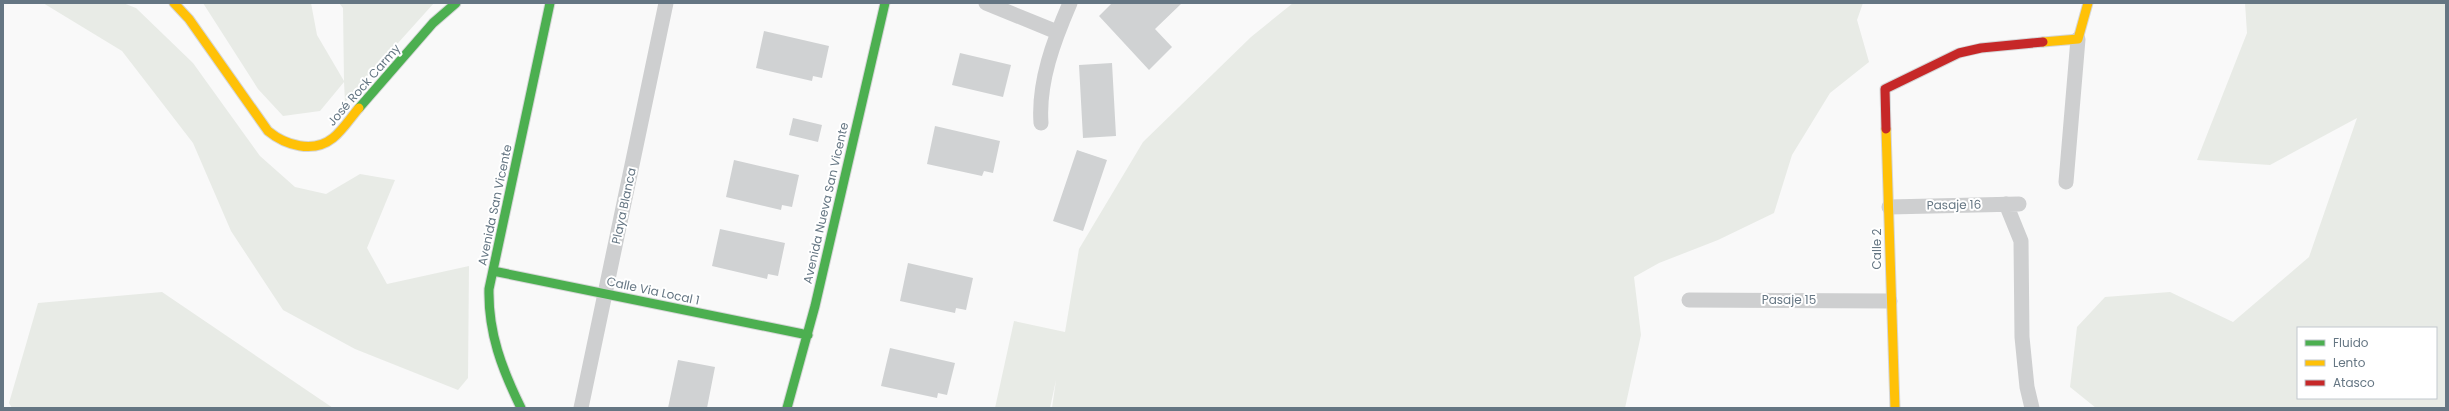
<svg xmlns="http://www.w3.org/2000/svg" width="2449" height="411" font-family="Poppins,sans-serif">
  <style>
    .green { fill: #e8ebe6; fill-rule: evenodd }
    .building { fill: #d0d2d3 }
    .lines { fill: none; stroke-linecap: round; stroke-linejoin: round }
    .fast-casing { stroke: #d5d6d7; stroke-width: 11 }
    .slow-casing { stroke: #d5d6d7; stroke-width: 11 }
    .jam-casing { stroke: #d5d6d7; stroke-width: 11 }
    .street { stroke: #cecfd0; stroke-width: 15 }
    .fast { stroke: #4caf50; stroke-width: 9 }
    .slow { stroke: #ffc107; stroke-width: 9 }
    .jam { stroke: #c62828; stroke-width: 9 }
    .labels { text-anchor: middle; stroke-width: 4; stroke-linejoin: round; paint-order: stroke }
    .street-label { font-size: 12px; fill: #657683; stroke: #fff }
  </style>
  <rect width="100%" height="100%" fill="#f9f9f9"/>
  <path class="green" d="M 43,3 L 123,3 L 136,8 L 193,63 L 260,156 L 295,187 L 326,194 L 360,174 L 395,180 L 367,248 L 387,284 L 469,266 L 468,378 L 458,390 L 355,349 L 283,310 L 231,231 L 193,143 L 122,51 Z
    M 203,3 L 311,3 L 317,35 L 344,81 L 343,8 L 339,3 L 434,3 L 345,102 L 344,82 L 320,111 L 283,116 L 258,89 Z
    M 1293,3 L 1863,3 L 1857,20 L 1869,62 L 1830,93 L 1792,155 L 1774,213 L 1718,240 L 1659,263 L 1634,277 L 1641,335 L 1625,408 L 1052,408 L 1056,380 L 1050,408 L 995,408 L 1014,321 L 1065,332 L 1079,249 L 1143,142 L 1251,37 Z
    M 2245,3 L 2446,3 L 2446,408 L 2096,408 L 2070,387 L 2077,327 L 2105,297 L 2170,292 L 2233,322 L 2309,257 L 2357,118 L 2270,165 L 2197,160 L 2247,33 ZM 2298,328 L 2436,328 L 2436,398 L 2298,398 Z
    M 162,292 L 333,408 L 12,408 L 9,403 L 38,303 Z"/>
  <path class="building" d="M 1112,3 L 1182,3 L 1155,29 L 1172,47 L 1149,70 L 1099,16 Z
    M 764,31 L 829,46 L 822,78 L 813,76 L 812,81 L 756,68 Z
    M 960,53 L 1011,65 L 1003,97 L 952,85 Z
    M 1112,63 L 1116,136 L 1083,138 L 1079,65 Z
    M 793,118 L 822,125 L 818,142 L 789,135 Z
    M 935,126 L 1000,141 L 993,173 L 984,171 L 982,176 L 927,164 Z
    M 1077,150 L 1107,160 L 1083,231 L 1053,221 Z
    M 734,160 L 799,175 L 792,207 L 782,205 L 781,210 L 726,197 Z
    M 720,229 L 785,243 L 778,276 L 768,274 L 767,279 L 712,266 Z
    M 908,263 L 973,278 L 966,310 L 956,308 L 955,313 L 900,301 Z
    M 890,348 L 955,363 L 947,395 L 938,393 L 937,398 L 881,386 Z
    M 678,360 L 715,367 L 707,408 L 668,408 Z"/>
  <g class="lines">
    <g class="fast-casing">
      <path id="fast" d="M 359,108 L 433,23 L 456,3
        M 493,271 L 808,335
        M 521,408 C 502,369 488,333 489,289 L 550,3
        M 787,408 L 815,306 L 885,3"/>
    </g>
    <g class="slow-casing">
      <path id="slow" d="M 174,3 L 189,19 L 268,131 C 285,145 313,154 333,138 C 343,130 351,117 359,108
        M 2043,42 L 2078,39 L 2088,3
        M 1886,129 L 1895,408"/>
    </g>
    <g class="jam-casing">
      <path id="jam" d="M 1886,129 L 1885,89 L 1959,53 L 1981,48 L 2043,42"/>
    </g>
    <path class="street" d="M 986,3 L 1057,32
      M 1041,123 C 1038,82 1054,40 1070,3
      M 2066,182 L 2078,39
      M 2006,204 L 2021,241 L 2022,337 L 2027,387 L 2032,408
      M 1889,207 L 2019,204
      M 1689,300 L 1890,301
      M 581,408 L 666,3"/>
    <use href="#fast" class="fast"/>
    <use href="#slow" class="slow"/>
    <use href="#jam" class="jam"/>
  </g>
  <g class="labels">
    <g class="street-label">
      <text transform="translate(364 85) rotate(-49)" y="4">José Rock Carmy</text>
      <text transform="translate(826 203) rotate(-77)" y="4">Avenida Nueva San Vicente</text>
      <text transform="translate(495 205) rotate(-78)" y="4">Avenida San Vicente</text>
      <text transform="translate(1954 205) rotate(-1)" y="4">Pasaje 16</text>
      <text transform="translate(624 206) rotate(-78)" y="4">Playa Blanca</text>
      <text transform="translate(1877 249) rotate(-90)" y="4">Calle 2</text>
      <text transform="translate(653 291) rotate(12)" y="4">Calle Via Local 1</text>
      <text x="1789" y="304">Pasaje 15</text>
    </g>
  </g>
  <rect width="2449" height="411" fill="none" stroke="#657683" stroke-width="8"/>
  <rect x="2297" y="327" width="140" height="72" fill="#ffffff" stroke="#c1c8cd"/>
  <rect x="2305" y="340" width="20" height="6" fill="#4caf50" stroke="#c1c8cd"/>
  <text x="2333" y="347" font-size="12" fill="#657683">Fluido</text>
  <rect x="2305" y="360" width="20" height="6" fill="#ffc107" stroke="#c1c8cd"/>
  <text x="2333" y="367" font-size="12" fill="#657683">Lento</text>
  <rect x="2305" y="380" width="20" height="6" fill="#c62828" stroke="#c1c8cd"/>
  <text x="2333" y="387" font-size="12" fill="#657683">Atasco</text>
</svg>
